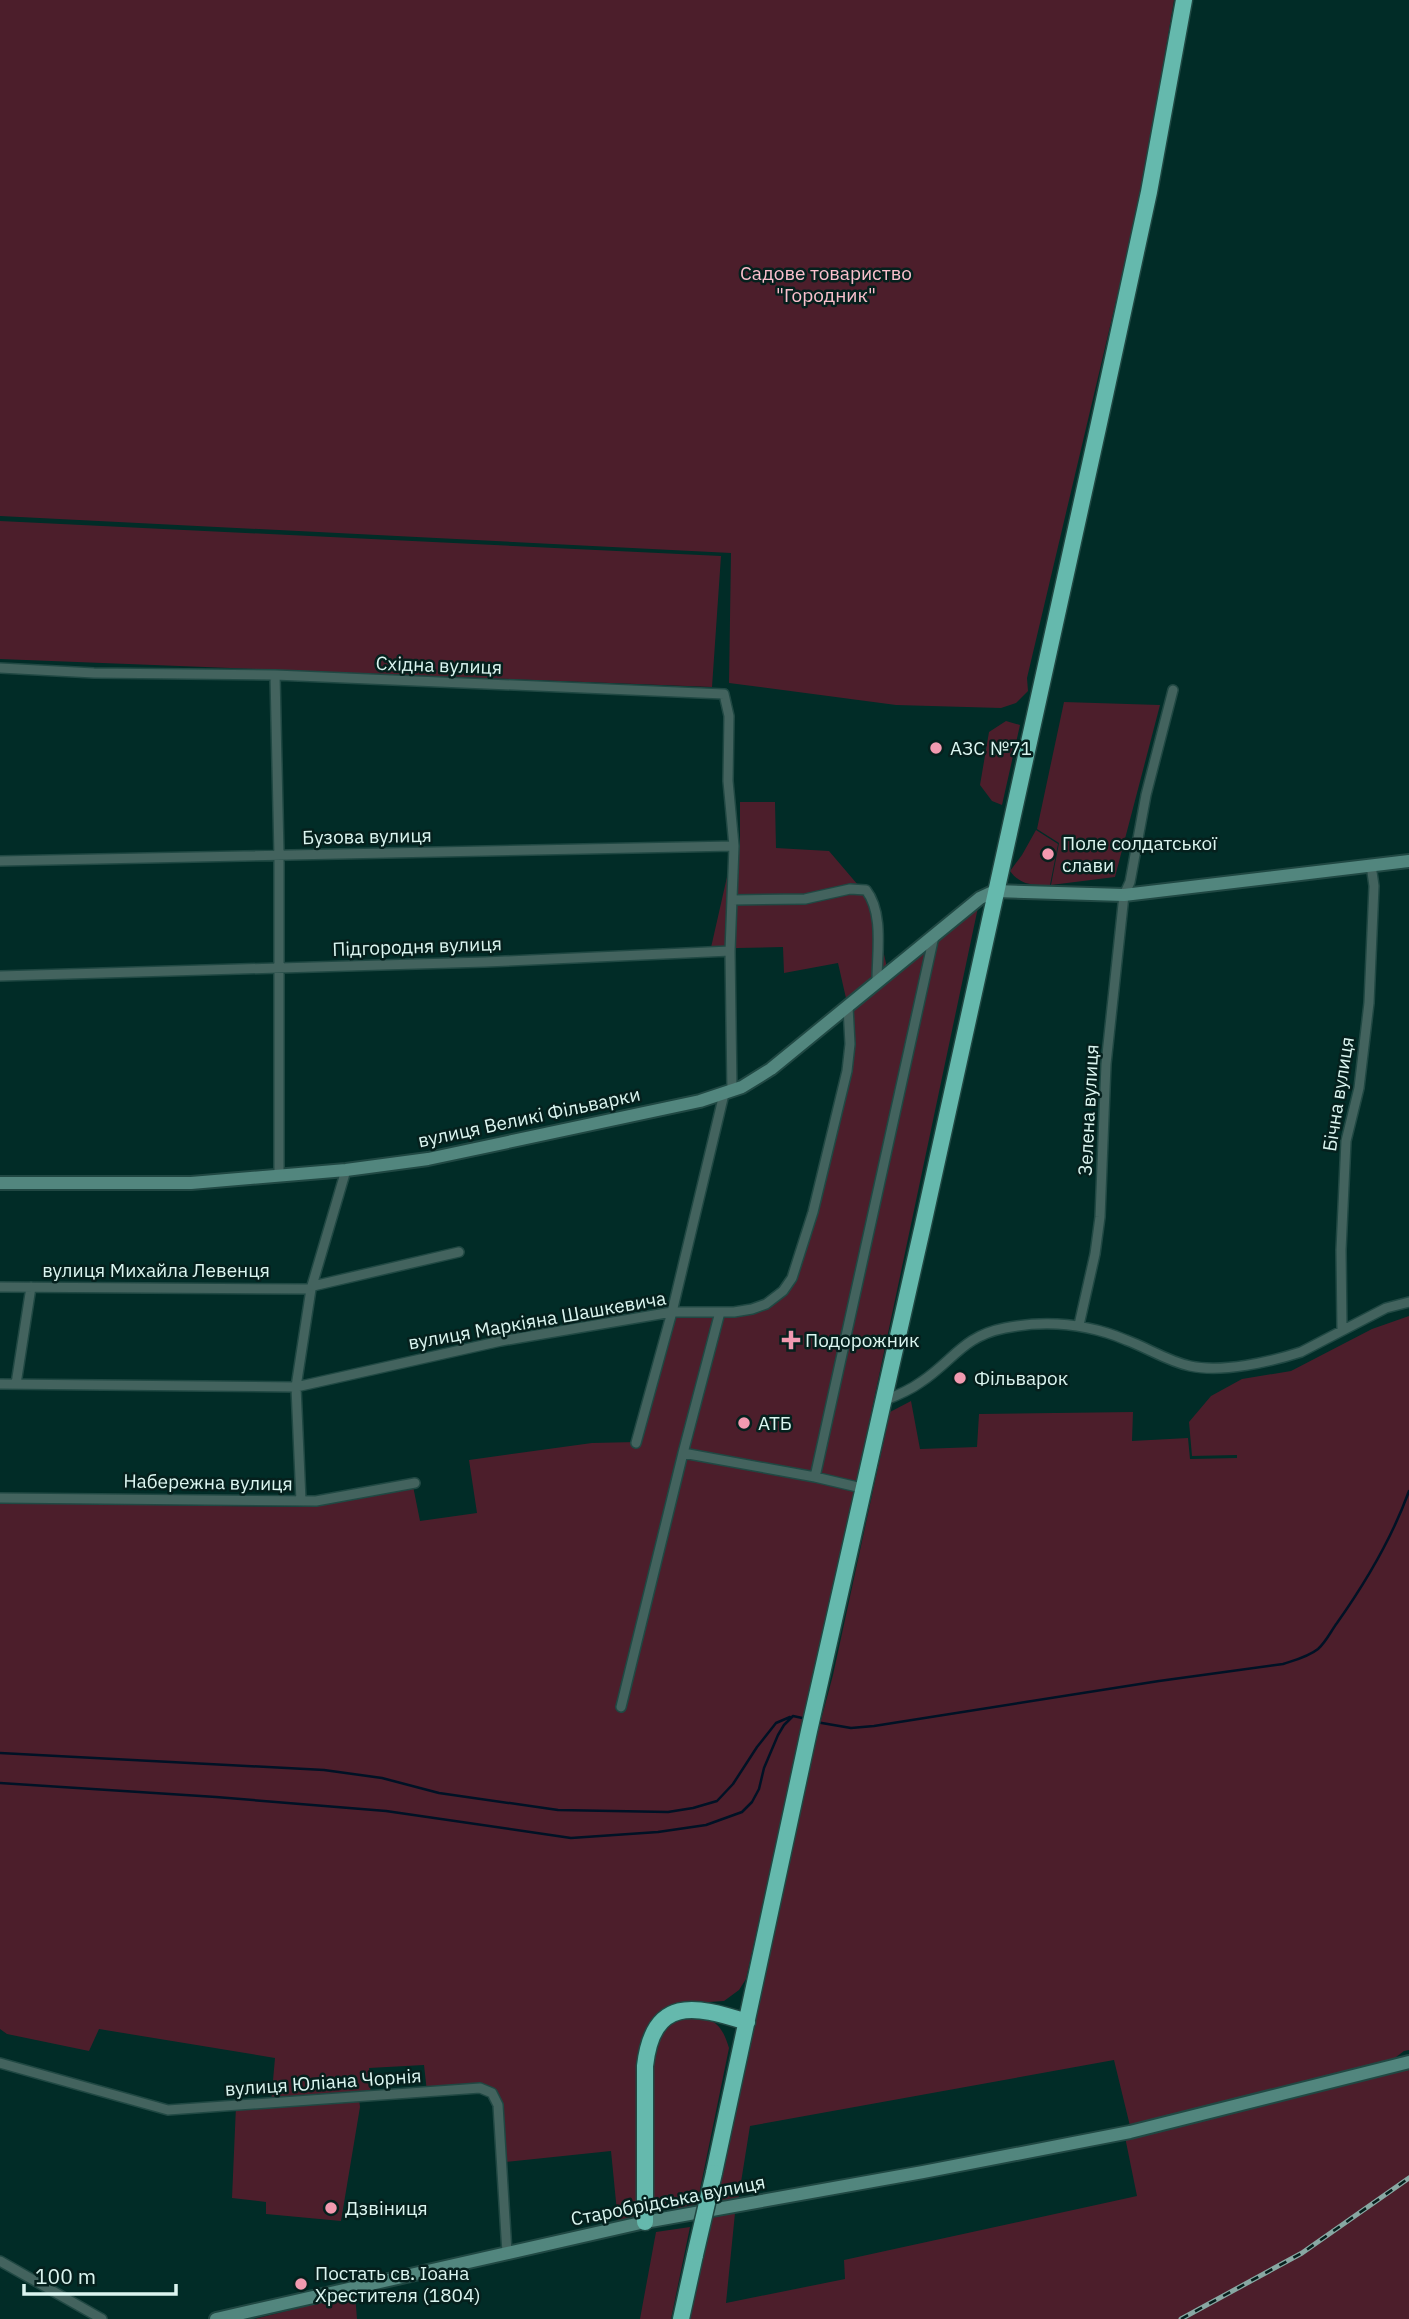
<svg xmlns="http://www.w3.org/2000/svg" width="1409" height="2319" font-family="'IBM Plex Sans',sans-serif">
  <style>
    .green { fill: #4c1e2b }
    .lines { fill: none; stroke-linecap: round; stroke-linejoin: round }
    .stream { stroke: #001225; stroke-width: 2.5 }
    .street-casing { stroke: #204843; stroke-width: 12 }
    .secondary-casing { stroke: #204843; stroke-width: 16 }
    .highway-casing { stroke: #204843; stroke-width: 19 }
    .street { stroke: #43635e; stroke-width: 9 }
    .secondary { stroke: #52867e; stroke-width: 12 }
    .highway { stroke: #65b9ad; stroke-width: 16 }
    .rail-casing { stroke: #88a8a3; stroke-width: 5 }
    .rail { stroke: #05201d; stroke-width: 2.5; stroke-dasharray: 8; stroke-linecap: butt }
    .highway-bridge-casing { stroke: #204843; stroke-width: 19; stroke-linecap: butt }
    .highway-bridge { stroke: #65b9ad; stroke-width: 16 }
    .poi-dot { fill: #f29ab0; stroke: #05201d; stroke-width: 2.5 }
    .labels { text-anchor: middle; stroke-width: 5; stroke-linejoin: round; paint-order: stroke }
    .park-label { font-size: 19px; fill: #fac0cd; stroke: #05201d }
    .street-label { font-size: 19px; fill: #dbf5f0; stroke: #05201d }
    .poi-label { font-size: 19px; fill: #dbf5f0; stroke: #05201d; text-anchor: start }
  </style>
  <rect width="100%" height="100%" fill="#012c27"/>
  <path class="green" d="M 0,0 L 1174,0 L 1142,191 L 1027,678 L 1028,691 L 1016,703 L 1001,708 L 896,705 L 729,683 L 731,553 L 0,516 Z
    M 0,521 L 721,556 L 712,687 L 0,659 Z
    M 1064,702 L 1160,705 L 1115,877 L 1051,885 L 1059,843 L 1037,829 Z
    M 1006,721 L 1020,725 L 1002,805 L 992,801 L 980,785 L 989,732 Z
    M 740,802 L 775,802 L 776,848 L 829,851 L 858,885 L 874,910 L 888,972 L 980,898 L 854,1494 L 746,1979 L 739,1990 L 724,2001 L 677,2004 L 658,2017 L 636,2217 L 618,2222 L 611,2151 L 505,2162 L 492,2093 L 480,2088 L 427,2092 L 424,2065 L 369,2068 L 371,2097 L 359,2099 L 360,2107 L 341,2221 L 266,2214 L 266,2202 L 232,2198 L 236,2106 L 271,2103 L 275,2058 L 99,2029 L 89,2051 L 7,2034 L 0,2029 L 0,1503 L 301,1507 L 413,1486 L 420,1521 L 477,1513 L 469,1460 L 592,1443 L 636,1442 L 672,1312 L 734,1312 L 766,1304 L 792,1278 L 847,1070 L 848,1007 L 838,963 L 784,973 L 783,947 L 737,948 L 710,952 L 734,846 L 740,846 Z
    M 1036,830 L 1058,844 L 1050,885 C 1033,885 1021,886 1010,871 L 1022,855 Z
    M 1409,1316 L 1409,2050 L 1404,2051 L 1370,2077 L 1409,2069 L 1409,2319 L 687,2319 L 711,2218 L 735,2213 L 726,2303 L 845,2279 L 844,2260 L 1137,2196 L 1125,2137 L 1130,2126 L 1114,2060 L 750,2126 L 738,2201 L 713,2204 L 802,1791 L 833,1675 L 890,1412 L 911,1401 L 920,1449 L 977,1447 L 979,1414 L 1133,1412 L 1132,1441 L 1188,1438 L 1190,1459 L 1237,1458 L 1237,1455 L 1192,1456 L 1189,1422 L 1211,1396 L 1242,1379 L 1291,1371 L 1372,1329 Z
    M 682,2017 C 710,2018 720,2018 729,2048 L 697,2204 C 677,2209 667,2214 652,2197 L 650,2066 L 662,2031 Z
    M 690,2227 L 671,2319 L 640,2319 L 656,2232 Z
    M 355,2294 L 357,2319 L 254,2319 Z"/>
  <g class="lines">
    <path class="stream" d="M 816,1722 L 851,1728 L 874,1726 L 1159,1681 L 1283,1664 C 1295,1660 1308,1657 1318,1649 C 1326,1642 1331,1631 1337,1623 C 1366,1582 1392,1538 1409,1491
      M 0,1753 L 324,1770 L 382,1778 L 439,1793 L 558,1810 L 668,1812 L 693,1808 L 717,1801 L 733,1784 L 757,1747 L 776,1723 L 790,1717
      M 0,1783 L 216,1797 L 386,1811 L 571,1838 L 658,1832 L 706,1825 L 742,1812 L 752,1802 L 759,1789 L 764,1768 L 778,1735 L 784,1725 L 793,1716 L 807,1719"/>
    <g class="street-casing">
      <path id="street" d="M 0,668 L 94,673 L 275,675 L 724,694 L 729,716 L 728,781 L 734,846 L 730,951 L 732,1091
        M 275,675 L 279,855 L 279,1175
        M 0,861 L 734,846
        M 732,900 L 805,899 L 850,889 L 866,890 C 884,913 877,953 877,981
        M 0,976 L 485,962 L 730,951
        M 313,1286 L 459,1252
        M 0,1287 L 311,1289
        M 1079,1325 L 1095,1254 L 1100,1217 L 1106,1064 L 1124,895 L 1130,882 L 1146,795 L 1173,690
        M 1342,1329 L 1341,1250 L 1346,1141 L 1359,1088 L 1369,1003 L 1374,886 L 1371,865
        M 0,1384 L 296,1387 L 501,1341 L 672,1312 L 734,1312 L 752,1309 L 766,1304 L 783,1291 L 792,1278 L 813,1212 L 847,1071 L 850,1044 L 848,1007
        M 16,1384 L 31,1287
        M 883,1401 C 896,1396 910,1390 921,1382 C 953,1361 963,1336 1005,1328 C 1046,1320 1088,1324 1126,1340 C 1148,1348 1167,1361 1190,1366 C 1222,1373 1270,1362 1301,1352 L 1386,1308 L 1409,1302
        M 636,1443 L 672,1312 L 724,1094
        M 683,1453 L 720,1312
        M 815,1477 L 934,936
        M 0,1498 L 316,1501 L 415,1483
        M 301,1501 L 296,1387 L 311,1289 L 346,1170
        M 621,1707 L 683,1453 L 815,1477 L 866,1489
        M 0,2063 L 168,2110 L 480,2088 L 492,2093 L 498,2105 L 507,2253
        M 0,2261 L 102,2319"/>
    </g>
    <g class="secondary-casing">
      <path id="secondary" d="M 0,1183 L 191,1183 L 346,1170 L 428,1159 L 700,1101 L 742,1087 L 771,1069 L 980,898 L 995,891 L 1124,895 L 1409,861
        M 216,2319 L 645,2222 L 923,2172 L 1130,2132 L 1409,2062"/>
    </g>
    <g class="highway-casing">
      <path id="highway" d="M 714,2173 L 809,1731 L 923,1225 L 1098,428 L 1149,192 L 1184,0
        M 645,2222 L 645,2066 C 653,1996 694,2005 747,2022
        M 681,2319 L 695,2255"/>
    </g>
    <use href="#street" class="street"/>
    <use href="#secondary" class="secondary"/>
    <use href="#highway" class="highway"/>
    <g class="rail-casing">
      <path id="rail" d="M 1181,2319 L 1302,2253 L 1409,2178"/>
    </g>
    <use href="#rail" class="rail"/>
    <g class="highway-bridge-casing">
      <path id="highway-bridge" d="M 695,2255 L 714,2173"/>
    </g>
    <use href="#highway-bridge" class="highway-bridge"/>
  </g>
  <g class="poi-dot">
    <circle cx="936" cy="748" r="7"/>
    <circle cx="1048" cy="854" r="7"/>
    <path d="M787.5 1329.5h7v7h7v7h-7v7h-7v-7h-7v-7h7z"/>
    <circle cx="960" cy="1378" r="7"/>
    <circle cx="744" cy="1423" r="7"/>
    <circle cx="331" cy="2208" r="7"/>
    <circle cx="301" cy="2284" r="7"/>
  </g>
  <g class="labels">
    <g class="park-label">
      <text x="826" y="280">Садове товариство<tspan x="826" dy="22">"Городник"</tspan></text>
    </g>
    <g class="street-label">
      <text transform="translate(439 665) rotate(2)" y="7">Східна вулиця</text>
      <text transform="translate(367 836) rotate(-1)" y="7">Бузова вулиця</text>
      <text transform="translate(417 946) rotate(-2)" y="7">Підгородня вулиця</text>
      <text transform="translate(1338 1094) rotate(-81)" y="7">Бічна вулиця</text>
      <text transform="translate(1088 1110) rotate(-87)" y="7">Зелена вулиця</text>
      <text transform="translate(529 1117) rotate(-12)" y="7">вулиця Великі Фільварки</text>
      <text x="156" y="1277">вулиця Михайла Левенця</text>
      <text transform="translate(537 1320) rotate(-10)" y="7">вулиця Маркіяна Шашкевича</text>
      <text transform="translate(208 1482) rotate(1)" y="7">Набережна вулиця</text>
      <text transform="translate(323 2082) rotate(-4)" y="7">вулиця Юліана Чорнія</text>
      <text transform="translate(668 2200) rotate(-11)" y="7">Старобрідська вулиця</text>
    </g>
    <g class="poi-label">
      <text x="950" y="755">АЗС №71</text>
      <text x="1062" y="850">Поле солдатської<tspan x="1062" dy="22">слави</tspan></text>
      <text x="805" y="1347">Подорожник</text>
      <text x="974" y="1385">Фільварок</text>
      <text x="758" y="1430">АТБ</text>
      <text x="345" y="2215">Дзвіниця</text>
      <text x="315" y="2280">Постать св. Іоана<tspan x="315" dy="22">Хрестителя (1804)</tspan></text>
    </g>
  </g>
  <path d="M24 2284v10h152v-10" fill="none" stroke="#dbf5f0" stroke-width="3.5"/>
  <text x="35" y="2284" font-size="21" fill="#dbf5f0" stroke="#05201d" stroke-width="5" paint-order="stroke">100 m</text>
</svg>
